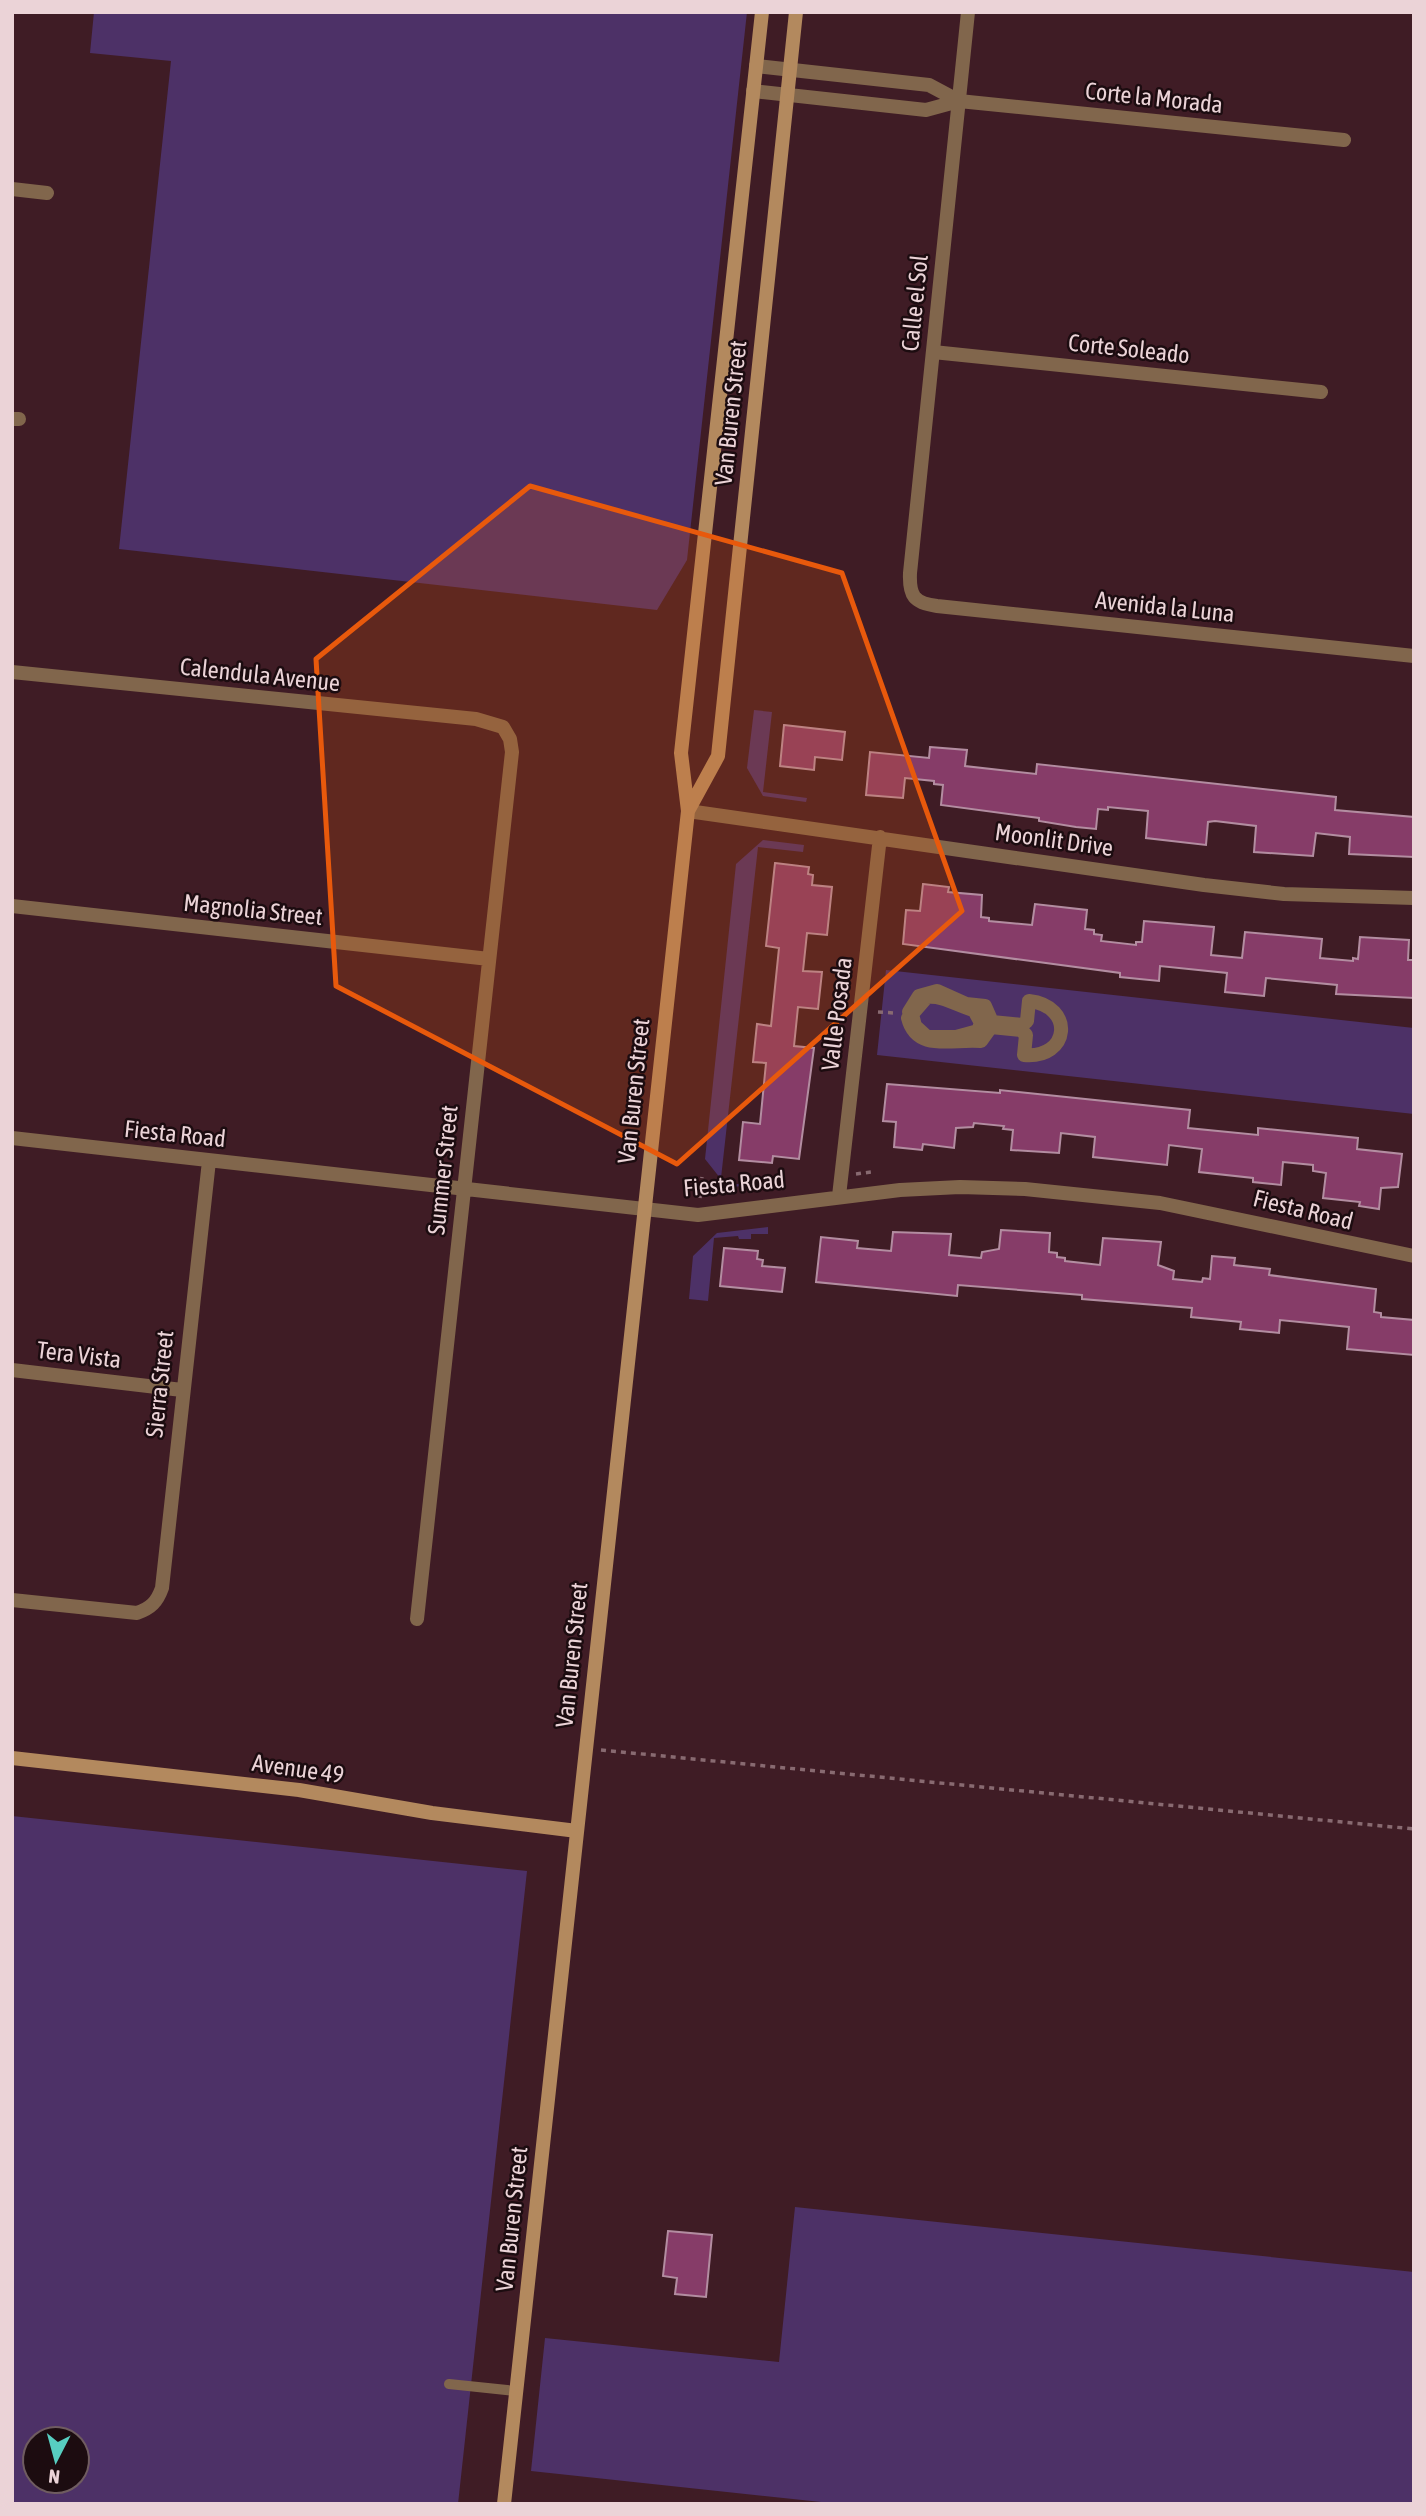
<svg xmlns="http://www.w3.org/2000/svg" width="1426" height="2516" font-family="'Asap Condensed',sans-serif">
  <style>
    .green { fill: #4d3167; fill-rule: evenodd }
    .building { fill: #863c68; stroke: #b38da1; stroke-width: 2 }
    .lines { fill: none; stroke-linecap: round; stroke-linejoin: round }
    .path { stroke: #886a71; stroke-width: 3.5; stroke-dasharray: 5 5; stroke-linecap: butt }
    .lane { stroke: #81664c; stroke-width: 10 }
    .street { stroke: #81664c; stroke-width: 14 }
    .secondary { stroke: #b3895e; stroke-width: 14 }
    .marked { fill: #e8590c; fill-opacity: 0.2; stroke: #e8590c; stroke-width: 5; stroke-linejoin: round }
    .labels { text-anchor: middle; stroke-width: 5; stroke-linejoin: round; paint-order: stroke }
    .street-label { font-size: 24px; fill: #ebd3d7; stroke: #1c0c10 }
  </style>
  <rect width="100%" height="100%" fill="#3f1c25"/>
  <path class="green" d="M 94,12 L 747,12 L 687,560 L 657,610 L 119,549 L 171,61 L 90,53 Z
    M 754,710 L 772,712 L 763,792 L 807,798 L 806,802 L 763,796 L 747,768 Z
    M 763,840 L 804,845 L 803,852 L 758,847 L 721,1178 L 730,1186 L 761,1178 L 760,1183 L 728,1188 L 705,1159 L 736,864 Z
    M 886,970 L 1414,1028 L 1414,1114 L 877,1055 Z
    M 768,1227 L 768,1234 L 751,1234 L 751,1239 L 739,1239 L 738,1236 L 714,1238 L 708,1301 L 689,1299 L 693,1256 L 717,1233 Z
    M 12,1816 L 527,1871 L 458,2504 L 12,2504 ZM 35,2439 L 77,2439 L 77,2481 L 35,2481 Z
    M 795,2207 L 1414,2272 L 1414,2504 L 840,2504 L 531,2471 L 545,2338 L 779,2362 Z"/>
  <path class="building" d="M 784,725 L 845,732 L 842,760 L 815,757 L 814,770 L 780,766 Z
    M 930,747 L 967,750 L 965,766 L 1036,774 L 1037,764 L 1336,797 L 1335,810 L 1414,817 L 1414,857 L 1349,854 L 1350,837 L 1316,833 L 1313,856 L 1254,852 L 1256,826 L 1215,821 L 1208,822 L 1206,845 L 1146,838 L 1148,811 L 1108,807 L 1108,810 L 1098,809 L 1096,829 L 1076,827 L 1039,821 L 1039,818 L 941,805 L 943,785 L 934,784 L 934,781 L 905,778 L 903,798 L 866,795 L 870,752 L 929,758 Z
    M 775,863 L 809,867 L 808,874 L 813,875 L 812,885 L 832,887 L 827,935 L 807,933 L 803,971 L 822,972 L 818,1009 L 798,1007 L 794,1046 L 814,1048 L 799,1159 L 773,1156 L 772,1163 L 739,1160 L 743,1122 L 760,1124 L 766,1063 L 753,1062 L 757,1024 L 771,1026 L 779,948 L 766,946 Z
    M 923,884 L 949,887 L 948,892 L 982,895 L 981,917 L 989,918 L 989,921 L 1032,925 L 1035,904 L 1087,910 L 1085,929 L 1094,930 L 1094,934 L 1102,935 L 1101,941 L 1136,945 L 1136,942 L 1142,942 L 1144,921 L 1214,927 L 1211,955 L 1242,958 L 1245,932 L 1322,939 L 1320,958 L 1353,961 L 1353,958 L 1358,959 L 1360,937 L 1409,940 L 1408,960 L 1414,960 L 1414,998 L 1336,994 L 1337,985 L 1266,978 L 1264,996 L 1225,992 L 1227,973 L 1160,966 L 1159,981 L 1120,977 L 1120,973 L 903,944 L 906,910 L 920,911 Z
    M 887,1084 L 1000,1093 L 1000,1090 L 1190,1110 L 1188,1128 L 1258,1135 L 1258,1128 L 1358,1138 L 1357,1149 L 1402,1154 L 1398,1187 L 1381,1188 L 1379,1209 L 1359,1206 L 1360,1202 L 1323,1198 L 1326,1173 L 1313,1171 L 1313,1165 L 1283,1162 L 1281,1185 L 1253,1182 L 1253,1178 L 1199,1172 L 1202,1149 L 1169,1145 L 1167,1165 L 1093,1157 L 1095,1137 L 1061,1133 L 1059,1153 L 1011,1150 L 1013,1130 L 1003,1129 L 1004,1126 L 974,1123 L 973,1127 L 956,1128 L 954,1148 L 923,1144 L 922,1150 L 894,1147 L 896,1122 L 883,1121 Z
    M 1001,1230 L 1050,1233 L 1049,1252 L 1057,1253 L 1057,1257 L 1065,1258 L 1065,1261 L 1100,1265 L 1103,1238 L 1161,1242 L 1158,1265 L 1174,1271 L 1173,1279 L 1202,1282 L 1203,1278 L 1210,1279 L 1212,1256 L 1235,1258 L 1234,1265 L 1270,1269 L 1269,1275 L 1376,1289 L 1374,1312 L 1381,1313 L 1381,1317 L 1414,1320 L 1414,1355 L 1347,1349 L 1349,1327 L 1280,1320 L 1279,1333 L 1240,1329 L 1241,1322 L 1191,1317 L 1192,1308 L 1082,1299 L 1082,1295 L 958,1285 L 957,1296 L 816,1282 L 821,1237 L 858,1241 L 857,1248 L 891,1251 L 893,1232 L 951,1234 L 949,1255 L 981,1258 L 982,1252 L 999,1249 Z
    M 724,1248 L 758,1251 L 757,1259 L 763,1260 L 762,1266 L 785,1268 L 782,1292 L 720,1286 Z
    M 668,2231 L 712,2235 L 706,2297 L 675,2294 L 677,2278 L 663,2276 Z"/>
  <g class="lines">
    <path class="path" d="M 878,1012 L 895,1013
      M 856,1174 L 871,1172
      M 700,1198 L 702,1177
      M 601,1750 L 1414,1829"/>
    <path class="lane" d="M 449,2384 L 516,2391"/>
    <path class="street" d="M 968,12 L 910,573 C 909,596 914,603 937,606 L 1414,656
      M 756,66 L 929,85 L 959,101
      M 753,91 L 926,110 L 959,101 L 1344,140
      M 12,189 L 47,193
      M 933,352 L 1321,392
      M 12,419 L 19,419
      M 12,672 L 476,719 L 503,727 L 510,739 L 512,752 L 417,1619
      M 688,811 L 1204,885 L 1284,894 L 1414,898
      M 12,906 L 489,959
      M 937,991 L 966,1004 L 985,1006 L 992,1022 L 1022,1025 L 1027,1021 L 1029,1001 C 1075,1006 1070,1059 1024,1055 L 1026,1035 L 1021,1030 L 991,1027 L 981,1041 C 954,1038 917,1053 908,1018 L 913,1018 L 915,1026 L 927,1037 L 956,1037 L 978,1031 L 981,1023 L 974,1010 C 958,1006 943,995 927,997 L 914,1012 L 909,1012 L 919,996 Z
      M 12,1138 L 698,1215 L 900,1190 L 960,1187 L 1025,1189 L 1160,1203 L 1414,1256
      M 839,1196 L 880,837
      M 12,1370 L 182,1390
      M 12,1600 L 137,1613 C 151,1608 157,1602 162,1588 L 209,1161"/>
    <path class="secondary" d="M 688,811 L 718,756 L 796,12
      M 12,1758 L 299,1790 L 432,1813 L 577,1831
      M 504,2504 L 688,811 L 681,753 L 762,12"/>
  </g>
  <path class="marked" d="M 530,486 L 842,573 L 962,911 L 677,1164 L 336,986 L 316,659 Z"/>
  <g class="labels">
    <g class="street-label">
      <text transform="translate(1154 98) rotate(6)" y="8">Corte la Morada</text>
      <text transform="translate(915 303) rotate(-84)" y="8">Calle el Sol</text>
      <text transform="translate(1129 349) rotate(6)" y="8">Corte Soleado</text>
      <text transform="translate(731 413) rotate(-84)" y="8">Van Buren Street</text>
      <text transform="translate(1165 607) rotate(6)" y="8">Avenida la Luna</text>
      <text transform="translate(260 675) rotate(6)" y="8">Calendula Avenue</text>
      <text transform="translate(1054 840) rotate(8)" y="8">Moonlit Drive</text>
      <text transform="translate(253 910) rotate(6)" y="8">Magnolia Street</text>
      <text transform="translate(837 1014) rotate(-83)" y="8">Valle Posada</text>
      <text transform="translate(634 1091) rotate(-84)" y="8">Van Buren Street</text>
      <text transform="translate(175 1134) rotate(6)" y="8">Fiesta Road</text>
      <text transform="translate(443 1170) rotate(-84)" y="8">Summer Street</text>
      <text transform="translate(734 1184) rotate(-5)" y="8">Fiesta Road</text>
      <text transform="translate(1303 1210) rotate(14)" y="8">Fiesta Road</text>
      <text transform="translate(79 1355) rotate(7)" y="8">Tera Vista</text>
      <text transform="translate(160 1384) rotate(-84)" y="8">Sierra Street</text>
      <text transform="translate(572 1655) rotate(-84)" y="8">Van Buren Street</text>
      <text transform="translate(298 1769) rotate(8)" y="8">Avenue 49</text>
      <text transform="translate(512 2219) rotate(-84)" y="8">Van Buren Street</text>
    </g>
  </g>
  <rect width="1426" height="2516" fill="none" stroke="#ebd3d7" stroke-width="28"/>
  <g transform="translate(56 2460) rotate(186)"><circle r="33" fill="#1c0c10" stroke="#6f5c60" stroke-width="2"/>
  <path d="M0-5L12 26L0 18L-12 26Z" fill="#57cec1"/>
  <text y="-10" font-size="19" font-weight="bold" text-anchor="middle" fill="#ebd3d7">N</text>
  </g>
</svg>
